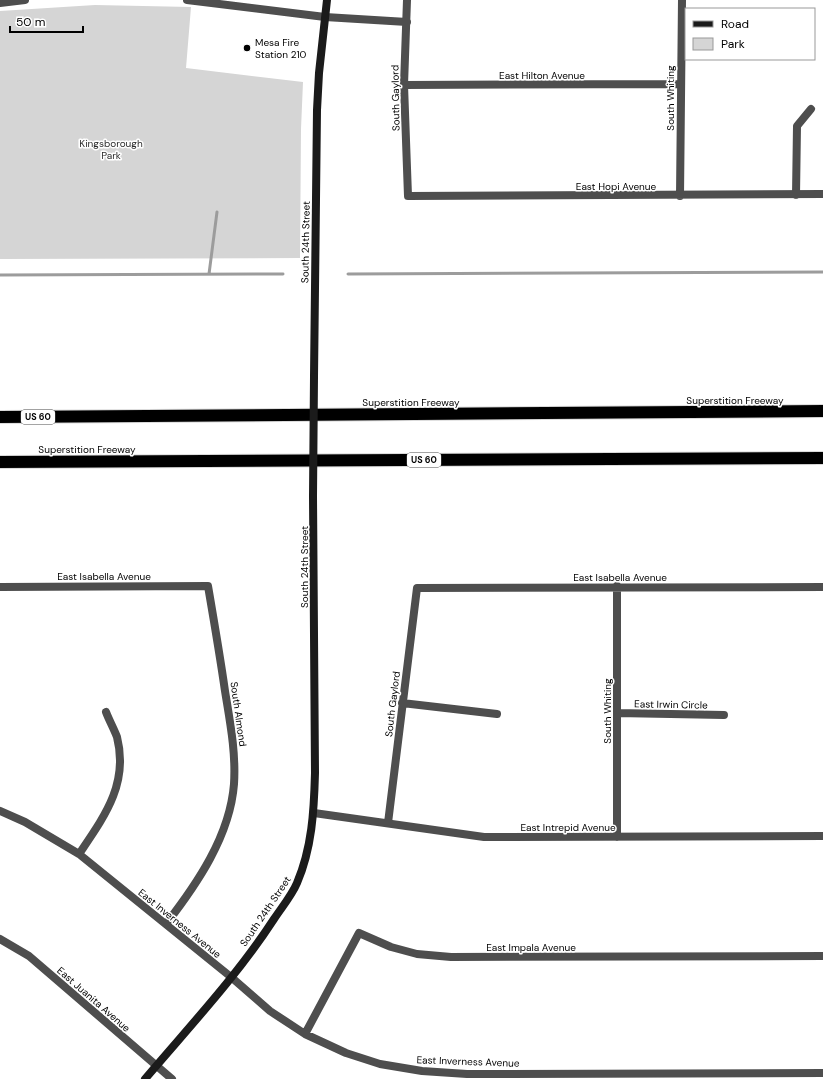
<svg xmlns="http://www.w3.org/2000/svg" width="823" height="1079" font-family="'DM Sans',sans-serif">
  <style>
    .green { fill: #d5d5d5 }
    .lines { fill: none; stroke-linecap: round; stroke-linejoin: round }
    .stream { stroke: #9c9c9c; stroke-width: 3 }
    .highway-casing { stroke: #dbdbdb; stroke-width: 14 }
    .street { stroke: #4e4e4e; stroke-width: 8 }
    .secondary { stroke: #1b1b1b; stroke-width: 8 }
    .highway { stroke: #000; stroke-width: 12 }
    .secondary-bridge { stroke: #1b1b1b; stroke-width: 8 }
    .poi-dot { fill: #000; stroke: #fff; stroke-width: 1.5 }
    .labels { text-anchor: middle; stroke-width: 3; stroke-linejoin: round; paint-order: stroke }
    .shield { fill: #fff; stroke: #4c4c4c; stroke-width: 1 }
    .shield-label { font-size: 9px; font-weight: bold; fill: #000 }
    .poi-label { font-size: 10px; fill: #000; stroke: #fff; text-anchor: start }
    .street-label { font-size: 10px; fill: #000; stroke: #fff }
    .park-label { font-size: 10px; fill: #2c2c2c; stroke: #fff }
  </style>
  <rect width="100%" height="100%" fill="#fff"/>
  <path class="green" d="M 95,5 L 191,7 L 186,68 L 303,82 L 301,129 L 300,258 L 0,259 L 0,11 Z"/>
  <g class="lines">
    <path class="stream" d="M 209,274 L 217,212
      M 348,274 L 823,272
      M 0,275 L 283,274"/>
    <g class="highway-casing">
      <path id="highway" d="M 0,417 L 823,411
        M 0,462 L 823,458"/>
    </g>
    <path class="street" d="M 187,0 L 325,17 L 407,22
      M 407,0 L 404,85 L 408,196 L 823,194
      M 0,3 L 25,0
      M 404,85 L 680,84
      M 796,195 L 797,126 L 811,109
      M 680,196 L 682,0
      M 0,587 L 208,586 C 214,621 220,656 225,691 C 230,722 236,752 234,784 C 230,836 197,884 166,924
      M 402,703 L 497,714
      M 617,713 L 724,715
      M 0,811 L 25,822 L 79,854 L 231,977 L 270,1011 L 305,1034 L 346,1053 L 380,1064 L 422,1071 L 467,1074 L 823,1073
      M 314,813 L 484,837 L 823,836
      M 388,823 L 417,588 L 823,587
      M 617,837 L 617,586
      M 79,854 C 104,817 129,784 117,737 C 114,729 109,720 106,712
      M 0,939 L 29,956 L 172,1079
      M 305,1034 L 359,933 L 391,947 L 417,954 L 451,957 L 823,956"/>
    <path class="secondary" d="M 314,377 L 317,110 L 319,73 L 327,0
      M 145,1079 C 189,1027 237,976 274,919 C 282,907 292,895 297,883 C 312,848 314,811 315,773 L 313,496"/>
    <use href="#highway" class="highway"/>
    <path class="secondary-bridge" d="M 313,496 L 314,377"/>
  </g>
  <circle class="poi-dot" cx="247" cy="48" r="4"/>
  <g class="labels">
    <g class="shield">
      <rect x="21" y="410" width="34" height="14" rx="3"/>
      <rect x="407" y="453" width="34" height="14" rx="3"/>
    </g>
    <g class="shield-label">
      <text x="38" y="420">US 60</text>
      <text x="424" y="463">US 60</text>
    </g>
    <g class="poi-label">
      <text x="255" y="46">Mesa Fire<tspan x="255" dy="12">Station 210</tspan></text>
    </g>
    <g class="street-label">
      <text x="542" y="79">East Hilton Avenue</text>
      <text transform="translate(395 98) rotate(-91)" y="4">South Gaylord</text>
      <text transform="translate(670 98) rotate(-90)" y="4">South Whiting</text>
      <text x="616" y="190">East Hopi Avenue</text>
      <text transform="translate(305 242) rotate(-89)" y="4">South 24th Street</text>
      <text x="735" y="404">Superstition Freeway</text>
      <text x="411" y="406">Superstition Freeway</text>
      <text x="87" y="453">Superstition Freeway</text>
      <text transform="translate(304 567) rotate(-90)" y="4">South 24th Street</text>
      <text x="104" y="580">East Isabella Avenue</text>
      <text x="620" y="581">East Isabella Avenue</text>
      <text transform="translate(392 704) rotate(-83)" y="4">South Gaylord</text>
      <text transform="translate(671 704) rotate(1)" y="4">East Irwin Circle</text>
      <text transform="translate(607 711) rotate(-90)" y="4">South Whiting</text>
      <text transform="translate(239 714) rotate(82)" y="4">South Almond</text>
      <text x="568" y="831">East Intrepid Avenue</text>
      <text transform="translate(265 911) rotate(-56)" y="4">South 24th Street</text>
      <text transform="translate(180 923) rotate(39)" y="4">East Inverness Avenue</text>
      <text x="531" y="951">East Impala Avenue</text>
      <text transform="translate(94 999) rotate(41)" y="4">East Juanita Avenue</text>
      <text transform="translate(468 1061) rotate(2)" y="4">East Inverness Avenue</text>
    </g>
    <g class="park-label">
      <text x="111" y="147">Kingsborough<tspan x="111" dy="12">Park</tspan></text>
    </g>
  </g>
  <rect x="685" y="8" width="130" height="52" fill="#ffffff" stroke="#999999"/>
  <rect x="693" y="21" width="20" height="6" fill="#1b1b1b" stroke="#999999"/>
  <text x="721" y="28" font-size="12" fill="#000000">Road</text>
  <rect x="693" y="38" width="20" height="12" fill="#d5d5d5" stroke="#999999"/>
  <text x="721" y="48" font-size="12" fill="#000000">Park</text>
  <path d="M10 26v6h73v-6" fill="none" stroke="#000000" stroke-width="2"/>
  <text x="16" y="26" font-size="12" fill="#000000" stroke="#ffffff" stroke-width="3" paint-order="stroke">50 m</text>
</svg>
